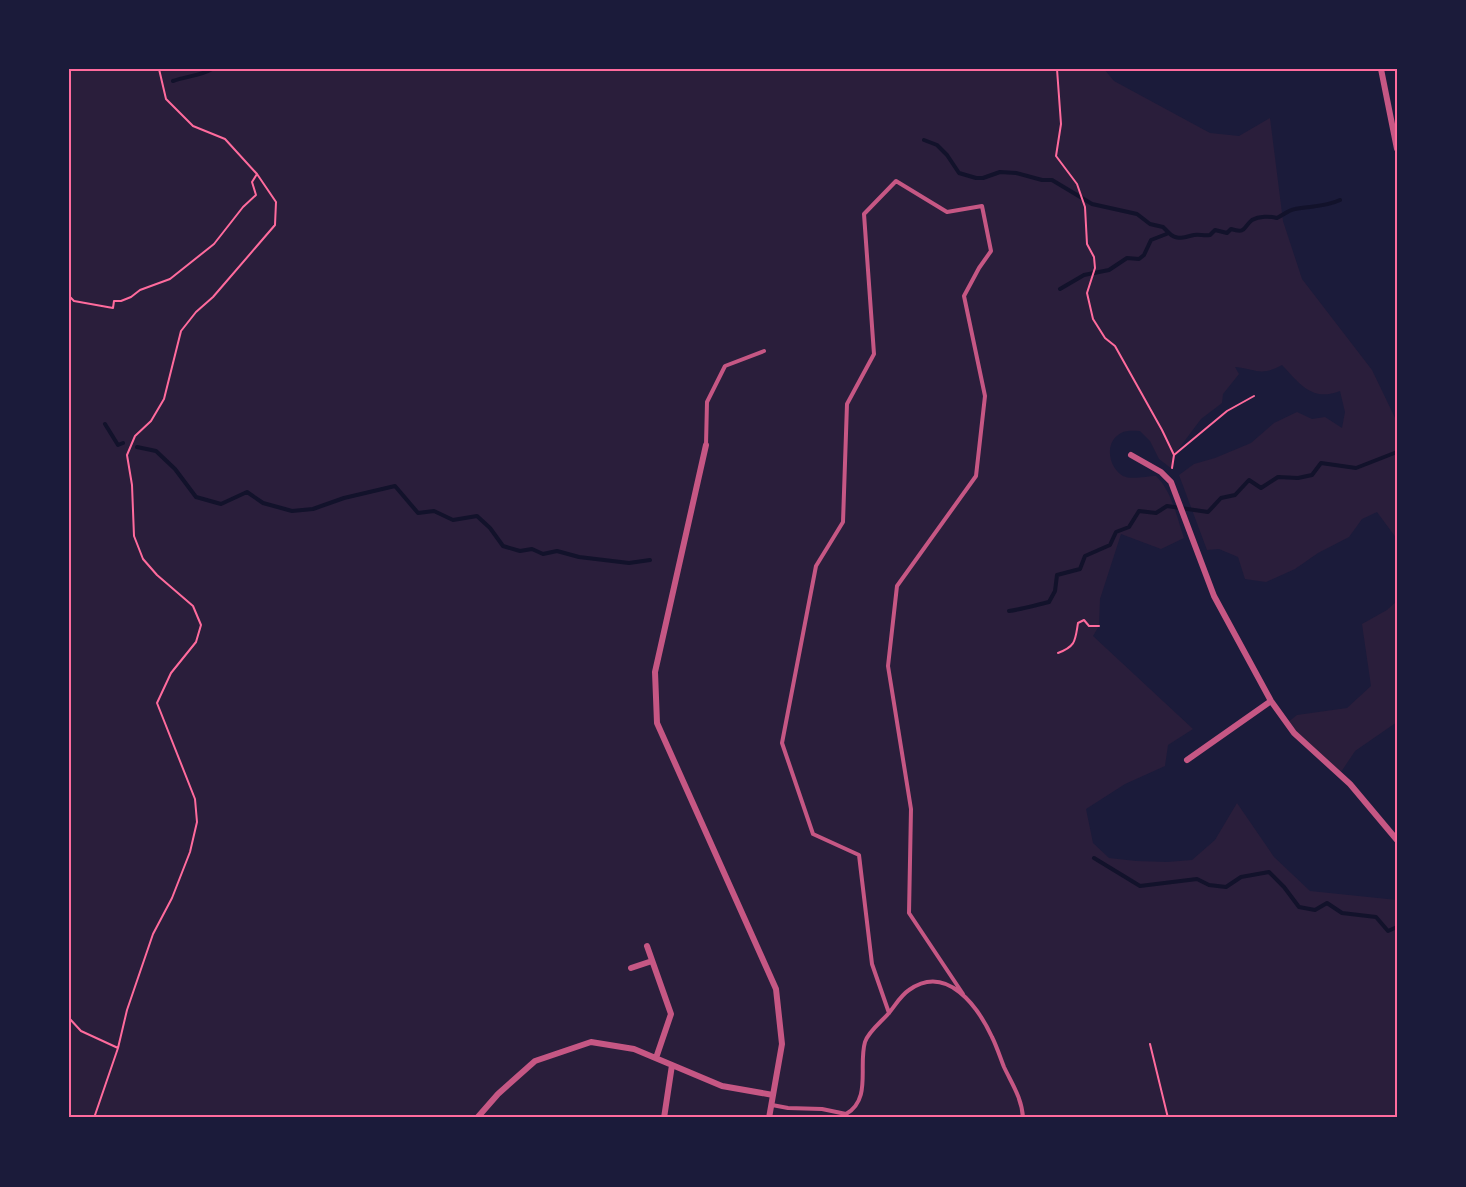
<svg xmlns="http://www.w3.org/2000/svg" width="1466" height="1187" font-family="'Noto Sans',sans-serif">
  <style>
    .green { fill: #2a1e3b }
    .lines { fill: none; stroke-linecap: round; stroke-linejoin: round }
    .stream { stroke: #12122b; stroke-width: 4 }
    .path { stroke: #ff6b9d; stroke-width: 2 }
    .service { stroke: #c65784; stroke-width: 4 }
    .minor { stroke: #c65784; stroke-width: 6 }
    .neatline { fill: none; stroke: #ff6b9d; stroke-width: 2 }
  </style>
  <rect width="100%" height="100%" fill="#1b1b3a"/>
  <path class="green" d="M 69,69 L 1104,69 L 1114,81 L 1210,133 L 1239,136 L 1270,118 L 1283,221 L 1302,279 L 1372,370 L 1397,422 L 1397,539 L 1377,512 L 1362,519 L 1349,537 L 1318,553 L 1295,569 L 1266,582 L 1245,579 L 1238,557 L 1219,549 L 1207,550 L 1179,475 L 1194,464 L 1215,458 L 1251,443 L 1274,423 L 1297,412 L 1312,419 L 1325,417 L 1342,428 L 1345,412 L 1340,391 C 1312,402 1300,384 1282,365 C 1259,377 1258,369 1235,367 L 1239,374 L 1223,394 L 1222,403 L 1201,419 L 1174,455 L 1172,469 L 1159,459 L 1150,441 L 1140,431 C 1134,431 1127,430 1121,433 C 1104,442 1108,467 1123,476 C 1131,480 1147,476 1156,476 C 1172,491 1177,518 1184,538 L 1161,549 L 1121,534 L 1100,599 L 1099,626 L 1093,636 L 1193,729 L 1168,745 L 1165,766 L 1125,784 L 1086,809 L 1093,843 L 1109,858 L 1136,861 L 1167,862 L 1192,860 L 1215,840 L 1237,803 L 1274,857 L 1310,891 L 1397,900 L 1397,1118 L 69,1118 Z
    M 1397,601 L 1397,722 L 1355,751 L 1339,775 L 1287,723 L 1297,715 L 1347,708 L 1371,686 L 1362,624 L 1387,610 Z"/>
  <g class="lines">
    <path class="stream" d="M 173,81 C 187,76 200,76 212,69
      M 924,140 L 937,145 L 947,155 L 959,173 L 976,178 L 983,178 L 1000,172 L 1016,173 L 1042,180 L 1052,180 L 1092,204 L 1137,214 L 1150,224 L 1163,227 L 1169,233
      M 1060,289 L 1084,275 L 1109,270 L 1127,258 L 1139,259 L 1144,255 L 1151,240 L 1169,233 C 1177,241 1184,237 1194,235 C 1199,234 1204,236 1210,235 L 1215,230 L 1227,233 L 1231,229 C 1247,234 1243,227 1252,220 C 1259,216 1270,216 1277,218 C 1283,215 1289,210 1295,209 C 1310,206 1325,207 1340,200
      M 105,424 L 118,445 L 123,443
      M 137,447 L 156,451 L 175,469 L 196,497 L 221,504 L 247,492 L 263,503 L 292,511 L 313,509 L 344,498 L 395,486 L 418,513 L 434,511 L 453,520 L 477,516 L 490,528 L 503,546 L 520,551 L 532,549 L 543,554 L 557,551 L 579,557 L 629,563 L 650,560
      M 1009,611 C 1023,609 1036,605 1049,602 L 1055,591 L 1057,575 L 1080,569 L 1085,556 L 1110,545 L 1116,532 L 1129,527 L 1139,511 L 1156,513 L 1167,506 L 1208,512 L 1221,498 L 1235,495 L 1249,480 L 1261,488 L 1278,477 L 1298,478 L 1312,475 L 1321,463 L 1356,468 L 1397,452
      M 1094,858 L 1140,886 L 1197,879 L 1209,885 L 1226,887 L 1241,877 L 1269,872 L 1284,887 L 1299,907 L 1315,910 L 1327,903 L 1342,913 L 1376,917 L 1388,931 L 1397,927"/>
    <path class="path" d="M 159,69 L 166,99 L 193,126 L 225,139 L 257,174
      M 1057,69 L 1061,124 L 1056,156 L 1077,184 L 1085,207 L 1087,244 L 1094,257 L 1095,268 L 1087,293 L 1093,319 L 1105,338 L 1115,346 L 1162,430 L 1174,455 L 1172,468
      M 69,296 L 74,301 L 113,308 L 114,301 L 121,301 L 131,297 L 140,290 L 170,279 L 214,244 L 243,207 L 256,195 L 252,182 L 257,174 L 276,202 L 275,225 L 213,297 L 196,312 L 181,331 L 164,399 L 151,421 L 135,436 L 127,455 L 132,485 L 134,536 L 143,559 L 157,575 L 193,606 L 201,625 L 196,642 L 171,673 L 157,703 L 195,799 L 197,822 L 190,852 L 172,898 L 153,934 L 127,1010 L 118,1048
      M 1174,455 L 1227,411 L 1254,396
      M 1058,653 C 1076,646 1075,641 1078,623 L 1084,620 L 1089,626 L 1099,626
      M 69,1018 L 81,1031 L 118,1048 L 94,1118
      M 1150,1044 L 1168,1118"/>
    <path class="service" d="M 706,445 L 707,402 L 725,366 L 764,351
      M 889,1013 L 872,964 L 859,855 L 813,834 L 782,743 L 816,566 L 843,522 L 847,404 L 874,354 L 864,214 L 896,181 L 947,212 L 982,206 L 991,251 L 979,268 L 964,296 L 985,396 L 976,476 L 897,586 L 888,666 L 911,809 L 909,913 L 963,994
      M 772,1105 L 788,1108 L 822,1109 L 846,1114 C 872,1099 858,1066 865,1042 C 868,1032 881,1022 888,1014 C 895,1006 900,996 909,990 C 947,963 978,1007 992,1037 C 997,1047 1000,1057 1004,1067 C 1012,1084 1022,1098 1023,1118"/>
    <path class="minor" d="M 1381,69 L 1397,149
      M 706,445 L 655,672 L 657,723 L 776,989 L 782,1044 L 769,1118
      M 1131,455 L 1161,472 L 1171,482 L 1214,596 L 1271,701 L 1294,733 L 1350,784 L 1397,840
      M 1187,760 L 1271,701
      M 647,946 L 671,1014 L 656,1058
      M 631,968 L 652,961
      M 477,1118 L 498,1094 L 535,1061 L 591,1042 L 634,1049 L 722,1086 L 773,1095
      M 664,1118 L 672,1065"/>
  </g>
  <rect width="1466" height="1187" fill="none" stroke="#1b1b3a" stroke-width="141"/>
  <rect x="70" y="70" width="1326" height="1046" class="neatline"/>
</svg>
